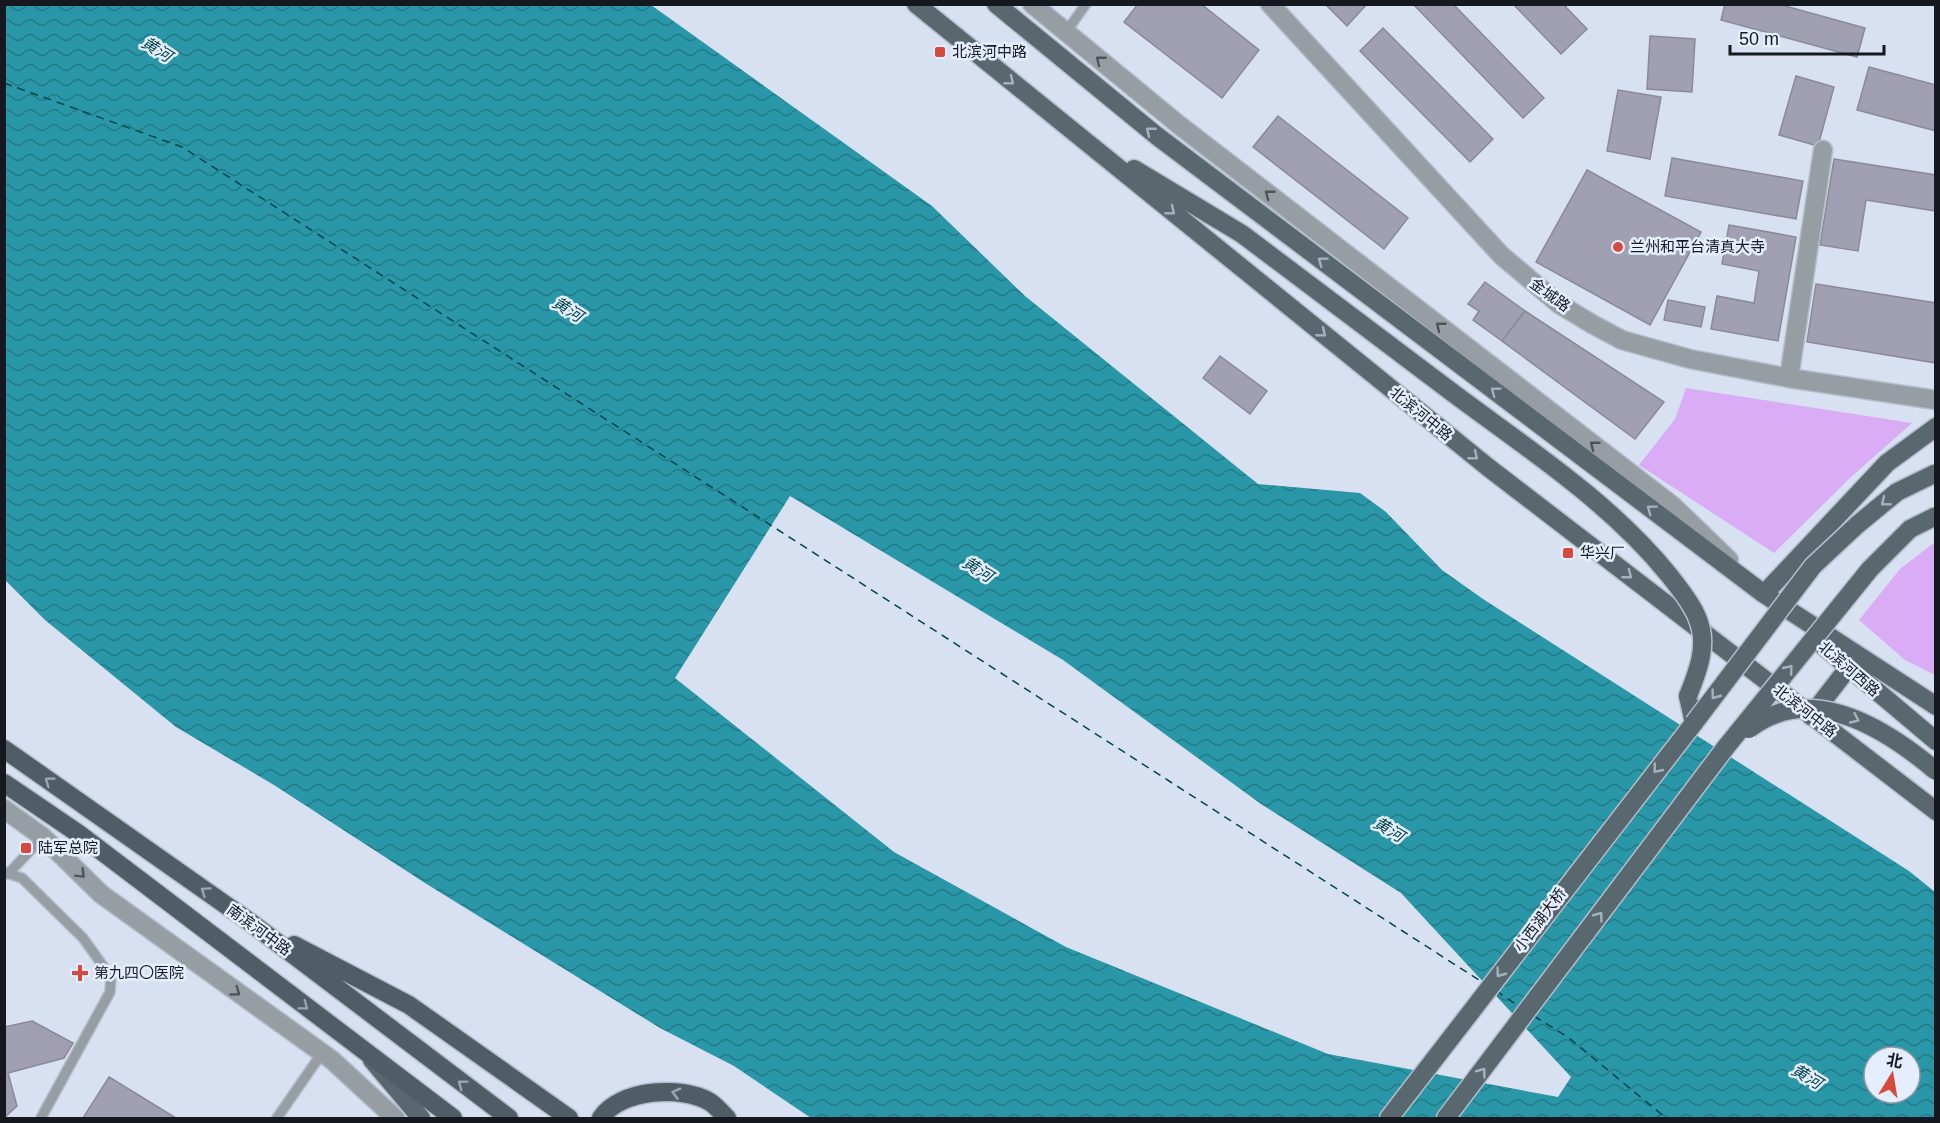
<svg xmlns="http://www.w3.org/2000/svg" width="1940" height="1123" font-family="Arial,'Noto Sans SC',sans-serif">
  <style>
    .grass { fill: #d9acf5 }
    .water { fill: url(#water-waves); fill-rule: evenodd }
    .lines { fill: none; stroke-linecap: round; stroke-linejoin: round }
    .ferry { stroke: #02444d; stroke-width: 1.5; stroke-dasharray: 8 6; stroke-linecap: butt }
    .building { fill: #a0a0b2; stroke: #89899a; stroke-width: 1.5 }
    .service-casing { stroke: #b4bdcb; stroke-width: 12 }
    .minor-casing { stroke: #b4bdcb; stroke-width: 21 }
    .tertiary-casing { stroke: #b4bdcb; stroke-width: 21 }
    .primary-casing { stroke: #b4bdcb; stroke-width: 21 }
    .trunk-casing { stroke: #b4bdcb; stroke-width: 21 }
    .service { stroke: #969ea3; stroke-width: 9 }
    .minor { stroke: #969ea3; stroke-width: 18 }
    .tertiary { stroke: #969ea3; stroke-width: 18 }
    .primary { stroke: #59676f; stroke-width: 18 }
    .trunk { stroke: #4e5d66; stroke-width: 18 }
    .primary-bridge-casing { stroke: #b4bdcb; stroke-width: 21; stroke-linecap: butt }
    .primary-bridge { stroke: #59676f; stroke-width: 18 }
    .oneway { stroke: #4f545a }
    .oneway2 { stroke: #a5b1be }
    .oneway3 { stroke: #99a6b2 }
    .poi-dot { fill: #d6493b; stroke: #e4eeff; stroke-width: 2 }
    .labels { text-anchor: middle; stroke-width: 5; stroke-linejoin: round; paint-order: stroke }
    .poi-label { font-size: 15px; fill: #15181e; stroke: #e4eeff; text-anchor: start }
    .street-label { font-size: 15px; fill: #15181e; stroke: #e4eeff }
    .water-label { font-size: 16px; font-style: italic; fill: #02444d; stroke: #e4eeff }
  </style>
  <defs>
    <pattern id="water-waves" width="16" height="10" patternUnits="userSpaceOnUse" patternTransform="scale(1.5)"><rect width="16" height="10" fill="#2997a7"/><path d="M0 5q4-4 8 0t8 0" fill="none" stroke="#227a87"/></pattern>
  </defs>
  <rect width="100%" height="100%" fill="#d7e1f1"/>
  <path class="grass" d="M 1686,388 L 1912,423 L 1851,477 L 1774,553 L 1639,465 L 1675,419 Z
    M 1935,542 L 1935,675 L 1905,660 L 1859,620 L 1900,569 Z"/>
  <path class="water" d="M 477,4 L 651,5 L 932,206 L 1025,296 L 1258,484 L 1360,493 L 1386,512 L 1442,570 L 1483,599 L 1909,871 L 1935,892 L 1935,1118 L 811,1118 L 734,1066 L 660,1028 L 425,883 L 274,785 L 176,727 L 45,620 L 5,580 L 4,5 ZM 790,496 L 1063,660 L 1261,804 L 1401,893 L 1571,1077 L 1558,1097 L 1328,1054 L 1066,947 L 894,852 L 675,678 ZM 1874,1057 L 1910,1057 L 1910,1093 L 1874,1093 Z"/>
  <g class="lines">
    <path class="ferry" d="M 4,83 L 182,147 L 1482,982
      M 1496,991 L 1520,1007
      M 1534,1016 L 1569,1038 L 1666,1118"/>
  </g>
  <path class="building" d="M 1138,4 L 1201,4 L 1259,50 L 1222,98 L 1124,22 Z
    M 1325,4 L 1367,4 L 1347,26 Z
    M 1413,4 L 1453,4 L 1544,98 L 1523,118 Z
    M 1513,4 L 1563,4 L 1587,29 L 1561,54 Z
    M 1725,4 L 1778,4 L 1865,28 L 1857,57 L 1721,20 Z
    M 1383,28 L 1493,139 L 1470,162 L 1360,51 Z
    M 1650,36 L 1695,39 L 1692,92 L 1647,89 Z
    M 1869,67 L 1936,85 L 1936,131 L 1857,110 Z
    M 1796,76 L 1834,87 L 1818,146 L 1779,135 Z
    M 1618,90 L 1661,97 L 1650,159 L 1607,151 Z
    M 1278,116 L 1408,218 L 1384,249 L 1253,147 Z
    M 1672,158 L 1803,181 L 1796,219 L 1665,196 Z
    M 1834,159 L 1936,175 L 1936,211 L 1866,200 L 1858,251 L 1820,245 Z
    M 1587,170 L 1701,232 L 1650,325 L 1536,262 Z
    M 1729,225 L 1796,237 L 1778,341 L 1711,329 L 1717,296 L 1754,303 L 1759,271 L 1722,264 Z
    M 1485,282 L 1525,311 L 1502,341 L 1473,320 L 1479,311 L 1468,304 Z
    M 1816,284 L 1936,303 L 1936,363 L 1807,342 Z
    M 1668,300 L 1705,307 L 1701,327 L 1664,320 Z
    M 1525,311 L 1664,402 L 1635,439 L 1502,341 Z
    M 1220,356 L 1267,391 L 1250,414 L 1203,378 Z
    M 32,1021 L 73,1043 L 64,1058 L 8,1073 L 17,1106 L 4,1118 L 4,1027 Z
    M 109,1077 L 176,1118 L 83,1118 Z"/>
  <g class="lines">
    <g class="service-casing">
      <path id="service" d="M 1066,32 L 1086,4
        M 4,872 L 22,878 L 83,938 L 111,977 L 110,992 L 41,1118
        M 8,874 L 43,837
        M 277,1118 L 322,1053"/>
    </g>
    <g class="minor-casing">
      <path id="minor" d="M 1789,378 L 1823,150"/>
    </g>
    <g class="tertiary-casing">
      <path id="tertiary" d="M 1032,4 L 1179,125 L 1673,506 L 1729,560
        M 1270,4 L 1502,256 L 1559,304 L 1592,324 L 1622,340 L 1690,359 L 1789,378 L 1936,400
        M 4,809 L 43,837 L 101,894 L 332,1060 L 395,1118"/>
    </g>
    <g class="primary-casing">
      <path id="primary" d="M 916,4 L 1489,468 L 1936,811
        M 996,4 L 1157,136 L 1764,594 L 1936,706
        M 1134,169 L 1242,234 L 1453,393
        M 1764,594 L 1887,463 L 1936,427
        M 1820,643 L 1936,741
        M 1811,716 L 1848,668
        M 372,1060 L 421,1118
        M 1389,1118 L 1694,723 L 1688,696
        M 1446,1118 L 1726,747"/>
    </g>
    <g class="trunk-casing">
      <path id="trunk" d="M 4,749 L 250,922 L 509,1118
        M 4,783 L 79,834 L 453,1118
        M 294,945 L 409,1005 L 569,1118
        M 601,1118 C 620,1089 682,1085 710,1102 C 716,1106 722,1113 727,1118"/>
    </g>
    <use href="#service" class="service"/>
    <use href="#minor" class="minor"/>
    <use href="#tertiary" class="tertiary"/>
    <use href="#primary" class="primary"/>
    <use href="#trunk" class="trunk"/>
    <g class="primary-bridge-casing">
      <path id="primary-bridge" d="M 1453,393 C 1528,449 1610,502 1669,575 C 1679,588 1691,602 1697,617 C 1709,644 1698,671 1688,696
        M 1694,723 L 1813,566 L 1857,525 L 1897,492 L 1936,473
        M 1749,729 C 1811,681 1885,728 1936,771
        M 1726,747 L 1870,569 L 1910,529 L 1936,516"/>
    </g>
    <use href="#primary-bridge" class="primary-bridge"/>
  </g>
  <defs><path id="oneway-chevron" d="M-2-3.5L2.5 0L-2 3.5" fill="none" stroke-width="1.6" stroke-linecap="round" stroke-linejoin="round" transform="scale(1.5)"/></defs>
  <g class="oneway">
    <use href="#oneway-chevron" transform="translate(1100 60) rotate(-141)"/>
    <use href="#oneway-chevron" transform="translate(1269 194) rotate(-142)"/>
    <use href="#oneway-chevron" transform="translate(1440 326) rotate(-142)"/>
    <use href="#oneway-chevron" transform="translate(1594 445) rotate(-142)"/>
    <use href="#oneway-chevron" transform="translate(81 874) rotate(45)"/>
    <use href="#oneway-chevron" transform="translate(236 992) rotate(36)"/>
  </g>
  <g class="oneway2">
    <use href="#oneway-chevron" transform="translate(1010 81) rotate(39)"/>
    <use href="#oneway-chevron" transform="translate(1150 131) rotate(-141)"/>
    <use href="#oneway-chevron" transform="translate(1171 211) rotate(39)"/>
    <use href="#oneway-chevron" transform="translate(1322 261) rotate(-143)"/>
    <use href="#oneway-chevron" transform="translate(1322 333) rotate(39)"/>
    <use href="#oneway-chevron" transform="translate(1495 391) rotate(-143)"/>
    <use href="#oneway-chevron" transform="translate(1474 456) rotate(39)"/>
    <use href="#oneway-chevron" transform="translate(1885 502) rotate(141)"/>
    <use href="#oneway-chevron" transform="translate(1651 509) rotate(-143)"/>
    <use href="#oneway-chevron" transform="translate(1628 575) rotate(38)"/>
    <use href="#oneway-chevron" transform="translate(1789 669) rotate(-51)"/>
    <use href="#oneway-chevron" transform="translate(1715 695) rotate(127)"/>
    <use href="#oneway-chevron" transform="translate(1855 719) rotate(25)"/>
    <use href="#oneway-chevron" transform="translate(1657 769) rotate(129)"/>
    <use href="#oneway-chevron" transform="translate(1599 916) rotate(-53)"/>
    <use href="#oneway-chevron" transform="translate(1500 973) rotate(127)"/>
    <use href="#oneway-chevron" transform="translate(1482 1072) rotate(-53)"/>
  </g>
  <g class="oneway3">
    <use href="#oneway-chevron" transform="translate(49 781) rotate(-144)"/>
    <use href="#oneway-chevron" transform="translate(205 891) rotate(-145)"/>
    <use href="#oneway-chevron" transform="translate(304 1006) rotate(37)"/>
    <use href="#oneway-chevron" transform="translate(462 1084) rotate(-143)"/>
    <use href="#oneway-chevron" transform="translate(676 1093) rotate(-166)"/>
  </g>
  <g class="poi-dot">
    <rect x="934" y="46" width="12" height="12" rx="3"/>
    <circle cx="1618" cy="247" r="6"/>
    <rect x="1562" y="547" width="12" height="12" rx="3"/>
    <rect x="20" y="842" width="12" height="12" rx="3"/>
    <path d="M77 964h6v6h6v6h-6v6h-6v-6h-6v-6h6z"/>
  </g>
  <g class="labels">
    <g class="poi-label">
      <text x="952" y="57">北滨河中路</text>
      <text x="1630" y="252">兰州和平台清真大寺</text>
      <text x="1580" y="558">华兴厂</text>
      <text x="38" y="853">陆军总院</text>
      <text x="94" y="978">第九四〇医院</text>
    </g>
    <g class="street-label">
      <text transform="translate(1550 295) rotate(36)" y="5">金城路</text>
      <text transform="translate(1421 414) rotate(39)" y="5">北滨河中路</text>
      <text transform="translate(1849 669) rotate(41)" y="5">北滨河西路</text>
      <text transform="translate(1805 711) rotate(38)" y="5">北滨河中路</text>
      <text transform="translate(1540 920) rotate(-53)" y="5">小西湖大桥</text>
      <text transform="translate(259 930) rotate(36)" y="5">南滨河中路</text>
    </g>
    <g class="water-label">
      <text transform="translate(157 49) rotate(32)" y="6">黄河</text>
      <text transform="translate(568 309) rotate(32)" y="6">黄河</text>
      <text transform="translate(978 569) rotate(32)" y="6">黄河</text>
      <text transform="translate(1389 829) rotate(31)" y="6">黄河</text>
      <text transform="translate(1807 1076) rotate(31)" y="6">黄河</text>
    </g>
  </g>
  <rect width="1940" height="1123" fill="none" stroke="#15181e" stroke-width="12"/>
  <g transform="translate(1892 1075) rotate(11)"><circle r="28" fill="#e4eeff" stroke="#9198a5" stroke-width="1.5"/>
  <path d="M0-4.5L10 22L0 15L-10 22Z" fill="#d6493b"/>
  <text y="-9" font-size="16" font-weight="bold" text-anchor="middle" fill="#15181e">北</text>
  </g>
  <path d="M1730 45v9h154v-9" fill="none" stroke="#15181e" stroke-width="3"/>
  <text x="1739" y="45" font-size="18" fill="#15181e" stroke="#e4eeff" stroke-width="4.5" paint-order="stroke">50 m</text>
</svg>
